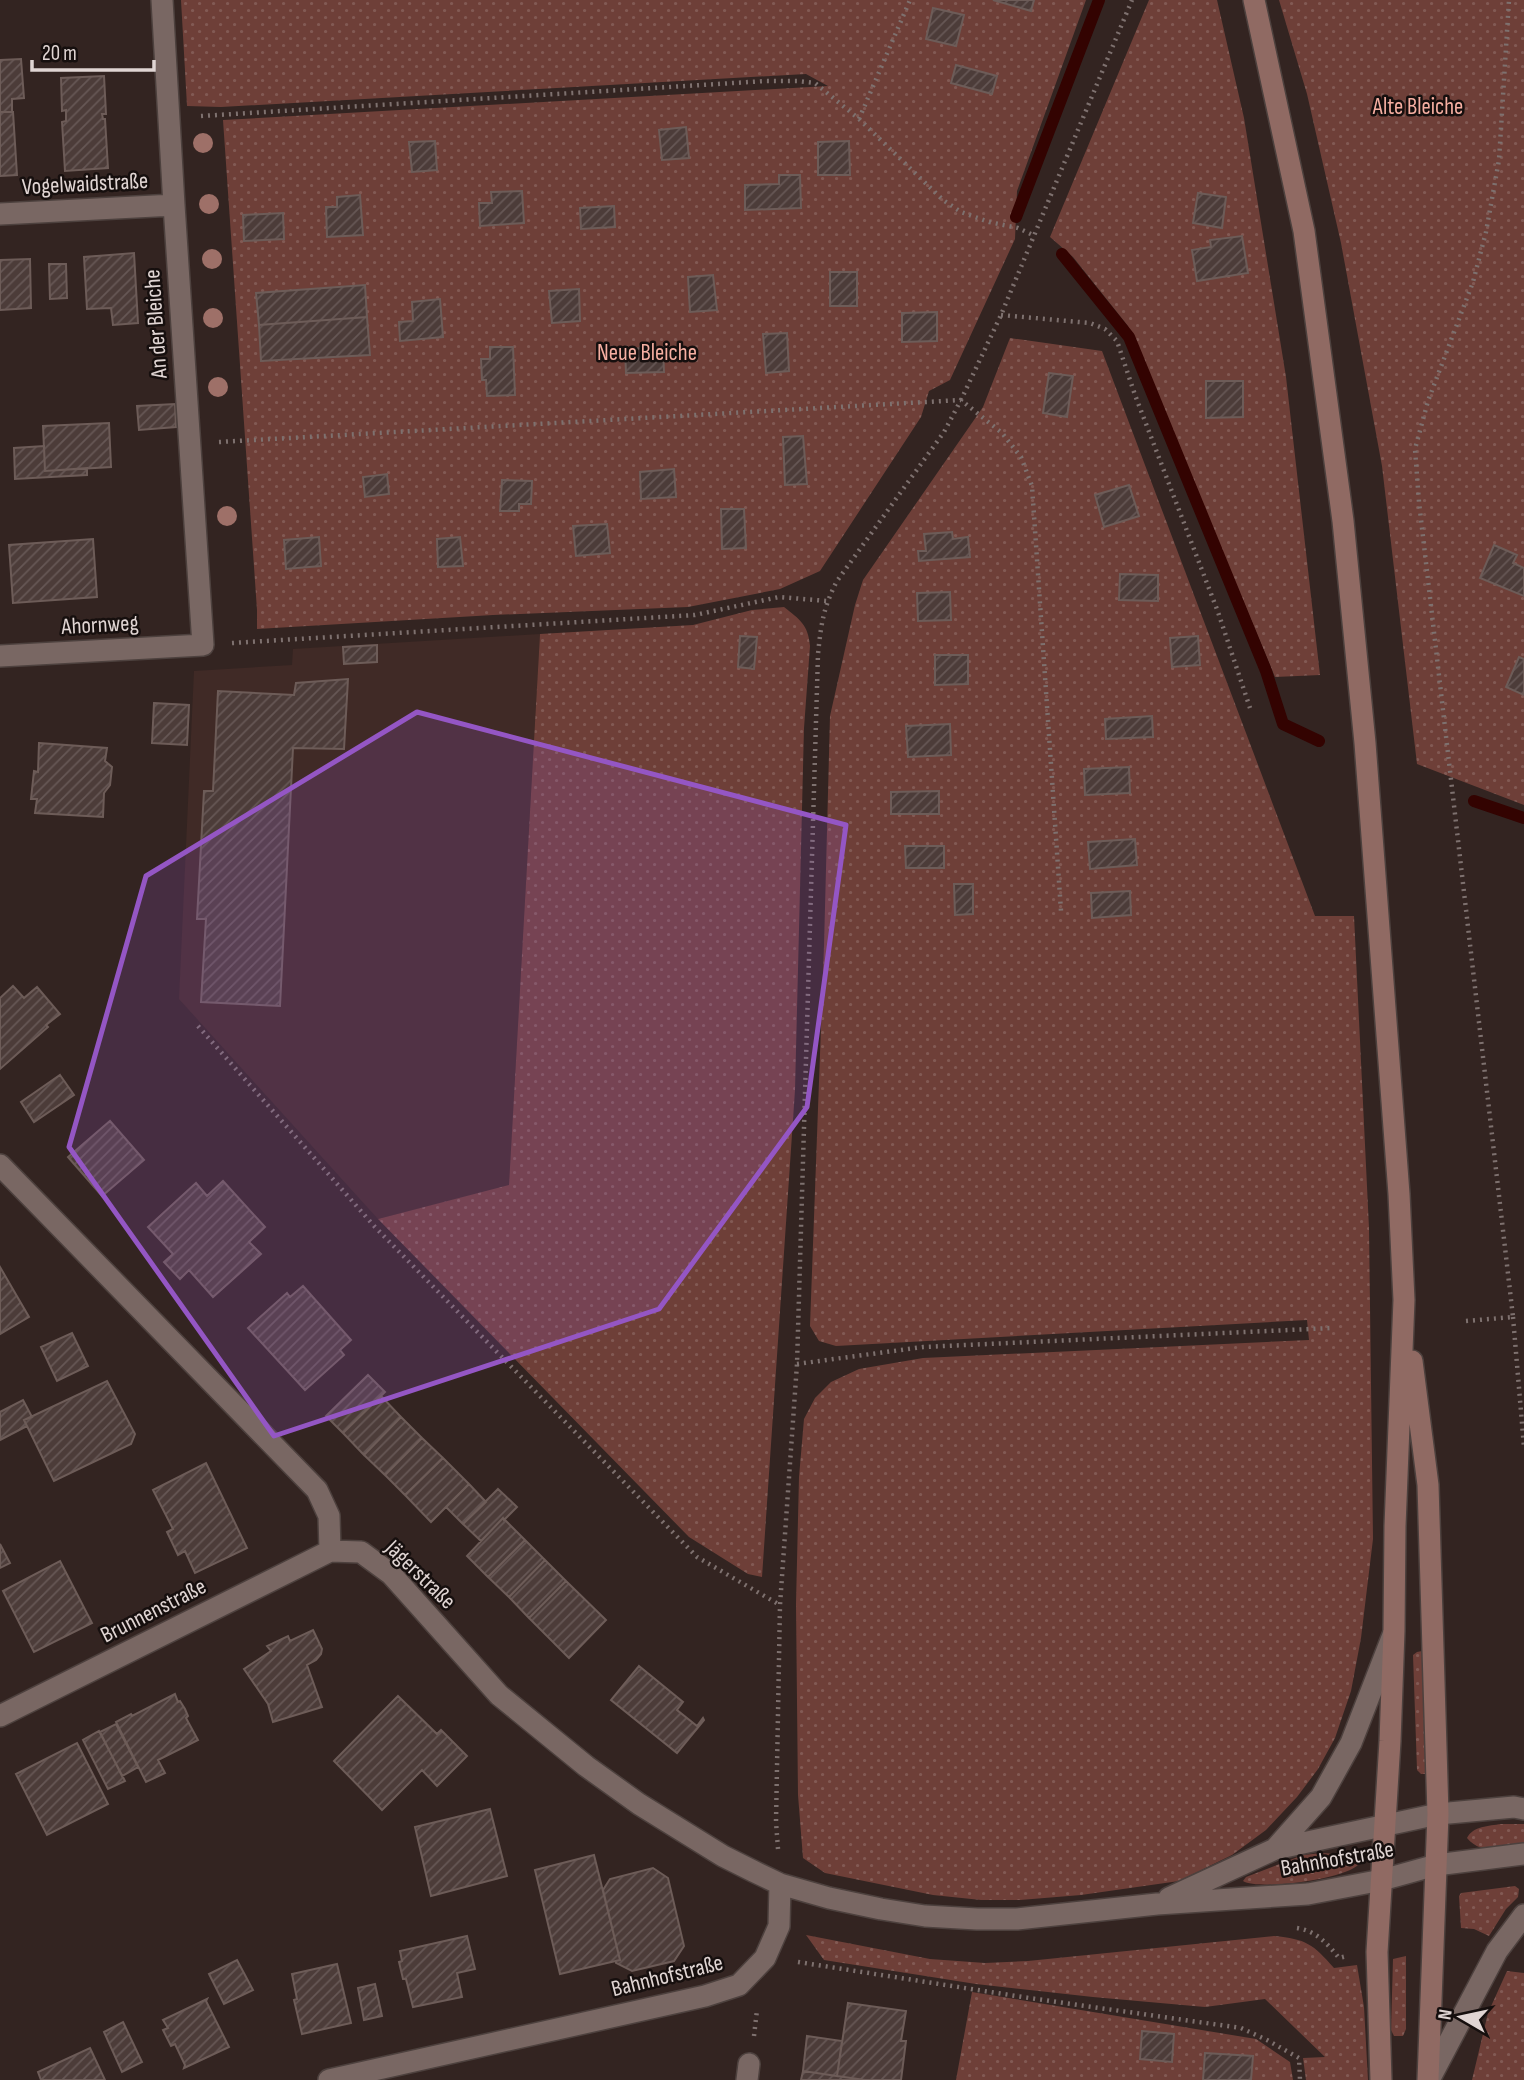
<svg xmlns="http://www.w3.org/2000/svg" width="1524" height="2080" font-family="'Sofia Sans Condensed',sans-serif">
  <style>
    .built { fill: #402a26 }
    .grass { fill: url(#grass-dots) }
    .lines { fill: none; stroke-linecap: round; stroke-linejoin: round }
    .stream { stroke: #330301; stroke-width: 12 }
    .building { fill: url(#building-hatch); stroke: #6d5c58; stroke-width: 2 }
    .minor-casing { stroke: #4d413e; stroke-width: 24 }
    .secondary-casing { stroke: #4d413e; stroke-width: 24 }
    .path { stroke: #7e716f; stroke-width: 4.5; stroke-dasharray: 2 5; stroke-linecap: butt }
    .minor { stroke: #796763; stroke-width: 21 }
    .secondary { stroke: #906a63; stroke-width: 21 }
    .tree { fill: #9e7068 }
    .marked { fill: #9456c4; fill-opacity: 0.2; stroke: #9456c4; stroke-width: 5; stroke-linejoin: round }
    .labels { text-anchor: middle; stroke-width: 5; stroke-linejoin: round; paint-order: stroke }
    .park-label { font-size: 23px; fill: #f6afa2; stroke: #160f0e }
    .street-label { font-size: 23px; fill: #e0d5d3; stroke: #160f0e }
  </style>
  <defs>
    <pattern id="grass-dots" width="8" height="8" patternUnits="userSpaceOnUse" patternTransform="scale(1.75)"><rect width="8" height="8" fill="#6e3f38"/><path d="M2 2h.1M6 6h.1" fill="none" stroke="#825a54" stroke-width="1.8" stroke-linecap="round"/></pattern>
    <pattern id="building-hatch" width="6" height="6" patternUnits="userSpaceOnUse" patternTransform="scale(1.75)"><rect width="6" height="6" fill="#4c3c39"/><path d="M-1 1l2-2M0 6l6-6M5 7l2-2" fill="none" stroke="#665755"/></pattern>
  </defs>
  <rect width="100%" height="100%" fill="#332421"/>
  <path class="built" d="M 540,634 L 509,1186 L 378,1219 L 179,999 L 194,671 L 292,665 L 293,649 Z"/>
  <path class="grass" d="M 181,0 L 1086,0 L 1017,191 L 1015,239 L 950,380 L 929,391 L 921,417 L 820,571 L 780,589 L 688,607 L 493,615 L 257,629 L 257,610 L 223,120 L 828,86 L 806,74 L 221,107 L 187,106 Z
    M 1149,0 L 1217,0 L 1244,118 L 1286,377 L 1320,675 L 1275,677 L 1128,326 L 1073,257 L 1050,237 Z
    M 1279,0 L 1524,0 L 1524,805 L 1417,764 L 1382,466 L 1341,243 L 1307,94 Z
    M 1010,338 L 1102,351 L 1315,916 L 1354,916 L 1369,1228 L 1373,1539 L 1361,1638 L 1351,1691 L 1335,1738 L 1318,1769 L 1297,1797 L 1266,1830 L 1232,1855 L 1179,1881 L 1081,1895 L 1020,1900 L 981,1900 L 933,1895 L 825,1873 L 803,1858 L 798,1795 L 796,1604 L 799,1477 L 804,1419 L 815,1398 L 831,1382 L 859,1369 L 923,1358 L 1309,1340 L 1307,1320 L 836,1346 L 819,1341 L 810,1326 L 824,946 L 830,716 L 855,605 L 863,580 L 983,407 Z
    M 784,607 C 800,620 808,624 810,646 L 804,728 L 795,1090 L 762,1577 L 748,1574 L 689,1537 L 378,1219 L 509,1185 L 540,634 L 693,625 L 752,610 Z
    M 1422,1651 L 1426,1654 L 1429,1768 L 1426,1774 L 1421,1774 L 1417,1770 L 1413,1655 L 1417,1652 Z
    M 1501,1824 L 1524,1824 L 1524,1847 C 1504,1850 1481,1855 1467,1838 C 1473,1826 1489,1826 1501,1824 Z
    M 1322,1853 L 1351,1855 L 1357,1859 L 1359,1864 C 1346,1879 1260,1891 1243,1881 L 1246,1877 L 1303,1855 Z
    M 1515,1886 L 1519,1889 L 1518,1897 L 1506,1909 L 1489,1936 L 1474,1929 L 1461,1928 L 1459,1896 L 1461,1893 Z
    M 806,1935 L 930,1959 L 985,1963 L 1028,1961 L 1274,1936 C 1306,1939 1313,1944 1334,1968 L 1357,1965 L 1364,2007 L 1368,2080 L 1306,2080 L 1303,2058 L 1325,2057 L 1265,1999 L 1205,2007 L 1093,1997 L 976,1984 L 824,1960 Z
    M 1406,1956 L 1406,2029 L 1403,2036 L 1394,2036 L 1391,2030 L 1393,1959 Z
    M 1507,1971 L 1524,1973 L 1524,2080 L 1472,2080 L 1488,2013 Z
    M 972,1992 L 1256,2039 L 1290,2062 L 1293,2080 L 956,2080 Z"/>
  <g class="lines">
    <path class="stream" d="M 1016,217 L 1099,0
      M 1062,254 L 1129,337 L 1266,671 L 1283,724 L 1319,741
      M 1474,801 L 1524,818"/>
  </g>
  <path class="building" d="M 993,0 L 1034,0 L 1031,11 Z
    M 933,8 L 964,15 L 956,46 L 926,39 Z
    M 21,59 L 24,98 L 12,99 L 12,112 L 0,112 L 0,60 Z
    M 956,65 L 997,76 L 992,94 L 951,83 Z
    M 104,76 L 106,114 L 102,114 L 103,119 L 105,119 L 108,168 L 65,171 L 62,122 L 66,121 L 66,110 L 62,111 L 61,78 Z
    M 0,112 L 13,112 L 17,175 L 0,176 Z
    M 686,127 L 689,158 L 662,160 L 659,130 Z
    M 435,141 L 437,170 L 412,172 L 409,142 Z
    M 849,141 L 850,175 L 818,175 L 818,142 Z
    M 779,175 L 800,175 L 801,208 L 745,210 L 745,185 L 779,184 Z
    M 522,191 L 524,223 L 480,226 L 479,203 L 492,203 L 491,192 Z
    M 1198,193 L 1226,197 L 1222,228 L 1193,223 Z
    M 360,195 L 363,235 L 327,237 L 326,207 L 337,207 L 337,197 Z
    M 614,206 L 615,227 L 581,229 L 580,208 Z
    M 283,213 L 284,239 L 244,241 L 243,215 Z
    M 1242,236 L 1248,273 L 1197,281 L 1192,250 L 1211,247 L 1210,240 Z
    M 134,253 L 138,323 L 113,325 L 111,308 L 87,309 L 84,257 Z
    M 30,259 L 31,308 L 0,310 L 0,260 Z
    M 49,264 L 66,264 L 67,298 L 50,299 Z
    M 830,272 L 857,272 L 857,306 L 830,306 Z
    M 713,275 L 717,310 L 690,312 L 688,277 Z
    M 365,285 L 367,317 L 259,325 L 256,293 Z
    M 579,289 L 580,321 L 552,323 L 549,291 Z
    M 440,299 L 443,337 L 400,341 L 399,322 L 413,321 L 412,302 Z
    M 937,312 L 937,341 L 902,342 L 902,313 Z
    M 367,317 L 370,355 L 261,361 L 259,325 Z
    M 787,333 L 789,371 L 766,373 L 763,334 Z
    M 490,347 L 513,347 L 515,395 L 487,396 L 486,380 L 482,380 L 481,359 L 490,359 Z
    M 663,347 L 664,372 L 626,373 L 625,349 Z
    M 1049,373 L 1073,376 L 1067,417 L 1043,413 Z
    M 1206,381 L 1243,381 L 1243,417 L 1206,418 Z
    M 175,404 L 176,427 L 139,430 L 137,406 Z
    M 109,423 L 111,467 L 45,471 L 43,426 Z
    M 803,436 L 807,484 L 785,485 L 783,437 Z
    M 44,446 L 45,471 L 87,468 L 87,475 L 15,479 L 14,448 Z
    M 674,469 L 676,497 L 641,499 L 640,472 Z
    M 387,474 L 389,494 L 365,497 L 363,477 Z
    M 502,480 L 532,481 L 531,504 L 519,504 L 519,511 L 500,511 Z
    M 1129,485 L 1139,516 L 1104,527 L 1095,495 Z
    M 721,509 L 744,509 L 746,548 L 722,549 Z
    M 607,524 L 610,553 L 576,556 L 573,526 Z
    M 952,532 L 953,539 L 968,537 L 970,557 L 919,561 L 918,551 L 926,551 L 924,534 Z
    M 319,537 L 321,566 L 286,569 L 284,540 Z
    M 460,537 L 463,566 L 438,567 L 437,539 Z
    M 93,539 L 97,597 L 13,603 L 9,545 Z
    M 1494,545 L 1517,555 L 1513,563 L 1524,568 L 1524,596 L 1480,578 Z
    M 1120,574 L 1158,575 L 1158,601 L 1119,600 Z
    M 950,592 L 951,620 L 918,621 L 917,593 Z
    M 740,636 L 757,637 L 754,669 L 738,667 Z
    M 1198,636 L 1200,665 L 1172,667 L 1170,638 Z
    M 377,645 L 377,662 L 344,664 L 343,647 Z
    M 935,655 L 968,655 L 968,684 L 935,685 Z
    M 1519,657 L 1524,659 L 1524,695 L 1506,687 Z
    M 348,679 L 344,749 L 293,748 L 280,1006 L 201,1002 L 206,919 L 197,919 L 204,791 L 213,791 L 218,691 L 294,695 L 296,683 Z
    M 154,703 L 189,705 L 187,745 L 152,743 Z
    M 1152,716 L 1153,737 L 1106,739 L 1105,719 Z
    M 950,724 L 951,755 L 908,757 L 906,726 Z
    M 39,743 L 107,748 L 105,761 L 112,767 L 110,785 L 104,793 L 103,817 L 35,813 L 37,799 L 31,799 L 34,771 L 38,772 Z
    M 1129,767 L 1130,793 L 1085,795 L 1084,769 Z
    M 939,791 L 939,814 L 891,814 L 891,792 Z
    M 1135,839 L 1137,865 L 1090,869 L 1088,842 Z
    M 905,846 L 944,846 L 944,868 L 906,868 Z
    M 954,884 L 973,884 L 973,914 L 955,915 Z
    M 1130,891 L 1131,915 L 1092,918 L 1091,893 Z
    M 13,986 L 24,998 L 37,987 L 60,1014 L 46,1025 L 48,1027 L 0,1069 L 0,998 Z
    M 60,1075 L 74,1095 L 34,1122 L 21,1102 Z
    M 110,1121 L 144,1160 L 102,1196 L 68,1157 Z
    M 223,1181 L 265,1227 L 249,1242 L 261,1254 L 213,1297 L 189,1270 L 180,1279 L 164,1262 L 173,1254 L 148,1227 L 196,1183 L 207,1196 Z
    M 0,1267 L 29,1317 L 0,1334 Z
    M 303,1286 L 351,1340 L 340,1350 L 344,1355 L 305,1390 L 248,1328 L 287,1293 L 290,1297 Z
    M 72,1333 L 88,1366 L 57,1381 L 41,1347 Z
    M 368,1375 L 385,1392 L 343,1433 L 326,1416 Z
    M 107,1381 L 135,1434 L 131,1444 L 54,1481 L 24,1420 Z
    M 381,1396 L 401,1417 L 364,1455 L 343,1433 Z
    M 23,1400 L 32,1417 L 24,1420 L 27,1426 L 0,1440 L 0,1412 Z
    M 401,1417 L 422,1438 L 385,1475 L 364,1455 Z
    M 422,1438 L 443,1458 L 405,1495 L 385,1475 Z
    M 443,1458 L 469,1484 L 431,1522 L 405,1495 Z
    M 206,1463 L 247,1548 L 195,1573 L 185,1551 L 178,1555 L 167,1532 L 173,1529 L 153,1490 Z
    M 469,1484 L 486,1502 L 463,1524 L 446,1507 Z
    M 498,1489 L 517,1507 L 504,1520 L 503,1518 L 481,1541 L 463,1524 Z
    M 503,1518 L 525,1540 L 488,1577 L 467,1556 Z
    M 525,1540 L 545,1560 L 509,1597 L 488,1577 Z
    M 0,1544 L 10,1563 L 0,1568 Z
    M 545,1560 L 566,1581 L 529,1618 L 509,1597 Z
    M 60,1561 L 92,1623 L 34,1652 L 3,1591 Z
    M 566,1581 L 606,1620 L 569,1658 L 529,1618 Z
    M 313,1630 L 322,1649 L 321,1654 L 316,1660 L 307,1665 L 322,1707 L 273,1722 L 268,1704 L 244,1669 L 271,1651 L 267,1646 L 288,1636 L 290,1641 Z
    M 639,1666 L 683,1702 L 677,1710 L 697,1726 L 703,1718 L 704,1720 L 677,1753 L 611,1700 Z
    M 175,1694 L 178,1702 L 180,1701 L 185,1709 L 188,1716 L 186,1718 L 198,1740 L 158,1760 L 165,1773 L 146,1782 L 116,1722 L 131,1714 L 132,1716 Z
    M 398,1696 L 437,1734 L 441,1730 L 467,1756 L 437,1786 L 422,1770 L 382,1810 L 334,1761 Z
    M 116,1724 L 138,1767 L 122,1776 L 100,1732 Z
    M 99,1731 L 125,1781 L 108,1789 L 83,1740 Z
    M 77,1743 L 108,1804 L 47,1835 L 16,1774 Z
    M 490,1809 L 507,1876 L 431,1896 L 415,1827 Z
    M 594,1855 L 620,1960 L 560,1974 L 535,1870 Z
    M 653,1868 L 668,1878 L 684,1946 L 674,1961 L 632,1971 L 616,1963 L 616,1961 L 620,1960 L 603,1890 L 610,1879 Z
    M 467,1936 L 475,1969 L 457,1973 L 462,1997 L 413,2007 L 406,1979 L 403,1979 L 399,1962 L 402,1961 L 400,1951 Z
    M 237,1960 L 253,1990 L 224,2004 L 209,1974 Z
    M 337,1964 L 351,2023 L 302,2034 L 294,2000 L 297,1999 L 292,1974 Z
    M 375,1984 L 382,2016 L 364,2020 L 358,1988 Z
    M 207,1999 L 206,2001 L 229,2047 L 184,2068 L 185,2065 L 175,2044 L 171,2046 L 163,2030 L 168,2028 L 163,2020 Z
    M 848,2003 L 906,2011 L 901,2041 L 906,2041 L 901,2080 L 865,2080 L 837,2076 Z
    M 123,2022 L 142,2062 L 122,2072 L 104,2032 Z
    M 1142,2031 L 1174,2034 L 1172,2062 L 1140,2059 Z
    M 807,2036 L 842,2041 L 837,2076 L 803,2071 Z
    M 90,2048 L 105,2080 L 41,2080 L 38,2072 Z
    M 1205,2053 L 1253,2056 L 1251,2080 L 1203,2080 Z
    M 803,2071 L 837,2076 L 865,2080 L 801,2080 Z"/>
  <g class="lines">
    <g class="minor-casing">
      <path id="minor" d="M 0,214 L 174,205
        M 0,656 L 203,645 L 174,205 L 162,0
        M 0,1165 L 317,1490 L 329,1516 L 330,1551
        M 0,1716 L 330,1551 L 361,1552 L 391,1574 L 499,1695 L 586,1766 L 639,1804 L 723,1856 L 753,1871 L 780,1884 L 829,1898 L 881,1909 L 925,1916 L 977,1919 L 1017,1919 L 1157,1904 L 1308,1894 L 1382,1880 L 1436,1865 L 1524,1854
        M 1275,1849 L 1321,1797 L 1351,1743 L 1393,1635
        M 1169,1898 L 1275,1849 L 1438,1814 L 1514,1807 L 1524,1809
        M 329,2080 L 705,1996 L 739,1985 L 765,1958 L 779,1926 L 780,1884
        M 747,2080 L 749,2064
        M 1429,2080 L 1497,1951 L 1524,1915"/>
    </g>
    <g class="secondary-casing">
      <path id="secondary" d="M 1254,0 L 1304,231 L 1343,521 L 1365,743 L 1399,1194 L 1404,1300 L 1395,1526 L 1394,1631 L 1390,1741 L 1377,1952 L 1381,2080
        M 1412,1361 L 1428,1485 L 1438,1814 L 1428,2080"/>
    </g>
    <path class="path" d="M 201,116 L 766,81 L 798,81 L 815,83 L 859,119 L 943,200 L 961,212 L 989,222 L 1018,228 L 1033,235
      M 859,119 L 910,0
      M 1001,315 L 1090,323 L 1105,329 L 1117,341 L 1135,395 L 1218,612 L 1251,711
      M 219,442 L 961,400 L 1002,433 L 1021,457 L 1032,486 L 1061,911
      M 232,643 L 695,615 L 779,597 L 827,601
      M 198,1026 L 375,1227 L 697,1557 L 780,1605
      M 1513,1317 L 1524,1447
      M 1466,1321 L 1513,1317 L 1419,502 L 1415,449 L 1428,401 L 1473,282 L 1486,232 L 1499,160 L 1509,0
      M 797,1364 L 923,1347 L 1332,1328
      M 778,1849 L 776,1822 L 780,1605 L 797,1364 L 818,654 C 821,625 823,608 837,581 L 944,432 L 961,400 L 1001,315 L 1132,0
      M 1297,1928 C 1316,1931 1327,1943 1339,1958 L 1347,1956
      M 798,1962 L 1029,1998 L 1241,2028 L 1267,2040 L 1299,2058 L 1300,2080
      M 754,2036 L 757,2010"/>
    <use href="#minor" class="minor"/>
    <use href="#secondary" class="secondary"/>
  </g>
  <g class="tree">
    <circle cx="203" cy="143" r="10"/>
    <circle cx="209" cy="204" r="10"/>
    <circle cx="212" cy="259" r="10"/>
    <circle cx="213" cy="318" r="10"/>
    <circle cx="218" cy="387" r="10"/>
    <circle cx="227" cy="516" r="10"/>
  </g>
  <path class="marked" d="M 417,712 L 846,825 L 807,1107 L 659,1309 L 274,1436 L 69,1147 L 146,876 Z"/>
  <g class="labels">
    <g class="park-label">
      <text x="1418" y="114">Alte Bleiche</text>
      <text x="647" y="360">Neue Bleiche</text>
    </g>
    <g class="street-label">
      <text transform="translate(85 183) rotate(-3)" y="8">Vogelwaidstraße</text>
      <text transform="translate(155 324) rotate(-94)" y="8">An der Bleiche</text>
      <text transform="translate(100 624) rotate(-3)" y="8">Ahornweg</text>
      <text transform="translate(421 1574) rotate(44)" y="8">Jägerstraße</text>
      <text transform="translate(153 1610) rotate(-27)" y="8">Brunnenstraße</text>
      <text transform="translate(1337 1858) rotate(-10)" y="8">Bahnhofstraße</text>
      <text transform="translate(667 1975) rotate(-14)" y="8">Bahnhofstraße</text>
    </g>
  </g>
  <g transform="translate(1461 2017) rotate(279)" stroke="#160f0e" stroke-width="5" paint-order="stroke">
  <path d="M0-5L12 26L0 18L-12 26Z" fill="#e0d5d3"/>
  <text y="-10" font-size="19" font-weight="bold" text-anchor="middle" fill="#e0d5d3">N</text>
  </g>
  <path d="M32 60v10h122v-10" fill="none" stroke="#e0d5d3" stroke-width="3.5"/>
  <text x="42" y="60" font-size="21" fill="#e0d5d3" stroke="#160f0e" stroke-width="5" paint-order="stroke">20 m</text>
</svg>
